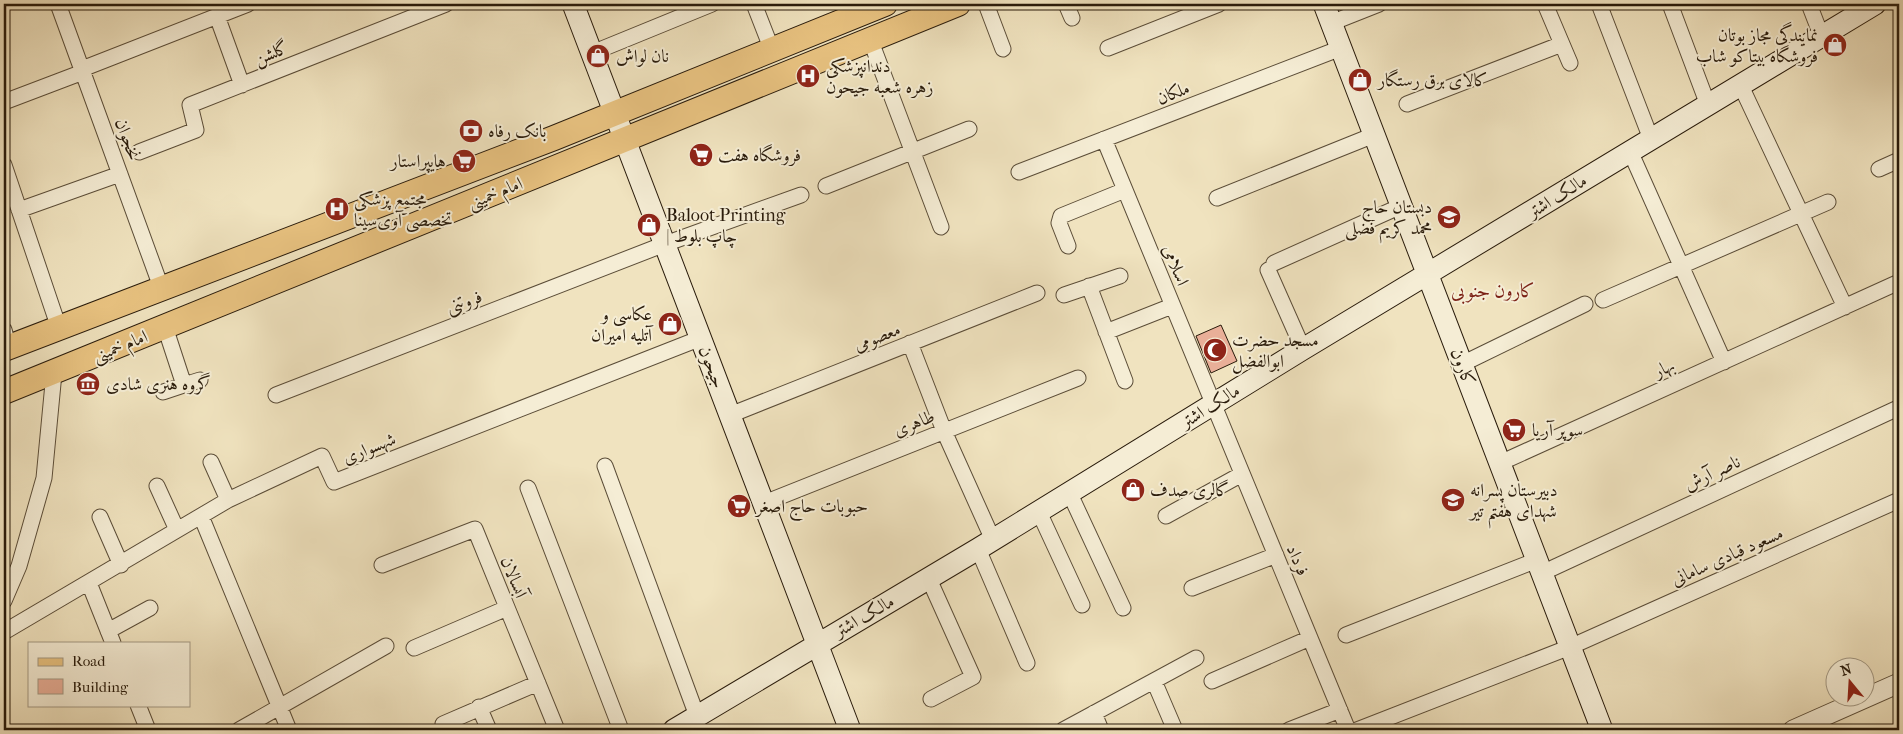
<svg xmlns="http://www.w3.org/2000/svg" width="1903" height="734" font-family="'IM FELL French Canon',Amiri,serif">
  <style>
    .building { fill: #e9af98; stroke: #291b0b }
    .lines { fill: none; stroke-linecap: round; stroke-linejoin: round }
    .minor-casing { stroke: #5b4d38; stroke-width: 17 }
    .tertiary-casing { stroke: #5b4d38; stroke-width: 21 }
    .secondary-casing { stroke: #291b0b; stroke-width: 23 }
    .primary-casing { stroke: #291b0b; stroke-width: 26 }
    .minor { stroke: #f5edd5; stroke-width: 15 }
    .tertiary { stroke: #f5edd5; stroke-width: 19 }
    .secondary { stroke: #f5edd5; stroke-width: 21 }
    .primary { stroke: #e8c280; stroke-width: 24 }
    .labels { text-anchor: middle; stroke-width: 4; stroke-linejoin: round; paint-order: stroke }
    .poi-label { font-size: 18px; fill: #291b0b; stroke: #f5edd5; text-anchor: start }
    .street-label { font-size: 18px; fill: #291b0b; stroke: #f5edd5 }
    .neighbourhood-label { font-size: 19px; fill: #7a1f14; stroke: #f5edd5 }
  </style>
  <rect width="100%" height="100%" fill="#f0e3bf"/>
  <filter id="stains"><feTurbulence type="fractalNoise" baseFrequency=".004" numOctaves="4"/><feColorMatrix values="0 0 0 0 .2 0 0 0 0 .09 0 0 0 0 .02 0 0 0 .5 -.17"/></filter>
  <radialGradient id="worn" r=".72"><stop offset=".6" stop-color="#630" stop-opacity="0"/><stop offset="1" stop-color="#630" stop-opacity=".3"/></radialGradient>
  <path class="building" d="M 1221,325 L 1237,361 L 1211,373 L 1196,336 Z"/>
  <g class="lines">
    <g class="minor-casing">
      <path id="minor" d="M 58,4 L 161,287
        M 754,4 L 772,50
        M 986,4 L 1003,49
        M 1066,4 L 1072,18
        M 1545,4 L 1570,63
        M 1599,4 L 1651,139
        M 1670,4 L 1708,105
        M 1809,4 L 1821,35
        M 217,16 L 242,85
        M 1331,23 L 1379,4
        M 870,39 L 941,227
        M 1108,48 L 1219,4
        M 592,53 L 712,4
        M 82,69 L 248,4
        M 1741,86 L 1845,307
        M 4,102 L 83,72
        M 1407,104 L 1562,44
        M 1104,139 L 1348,730
        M 1630,151 L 1724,362
        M 139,152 L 196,130 L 190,105 L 446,4
        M 4,165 L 59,328
        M 1879,169 L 1899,160
        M 1019,172 L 1341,48
        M 826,186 L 969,129
        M 1217,198 L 1374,135
        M 19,210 L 120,174
        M 1068,246 L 1059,223 L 1061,216 L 1125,190
        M 1274,263 L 1401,206
        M 1268,270 L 1303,349
        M 1089,286 L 1125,381
        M 1064,295 L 1120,276
        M 1603,300 L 1828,202
        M 4,330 L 9,347
        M 1106,332 L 1172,306
        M 910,343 L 944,431 L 993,540
        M 1462,364 L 1585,304
        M 184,385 L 200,380
        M 163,392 L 184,385 L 165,327
        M 276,395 L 665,244 L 801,195
        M 730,415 L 1037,293
        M 211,462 L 228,500
        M 1500,463 L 1899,282
        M 605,466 L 697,716
        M 157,486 L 177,530
        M 528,488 L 621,730
        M 1070,494 L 1123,608
        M 764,503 L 1078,378
        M 1039,512 L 1082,605
        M 201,516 L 289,730
        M 1166,516 L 1242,474
        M 100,517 L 121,565
        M 978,549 L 1027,663
        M 382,565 L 475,529 L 557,730
        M 1542,573 L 1898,408
        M 929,579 L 973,677 L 931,699
        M 89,583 L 113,643
        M 1192,588 L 1276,555
        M 4,601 L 19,566 L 44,478 L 54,373
        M 108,631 L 150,608
        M 4,632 L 228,500 L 322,456 L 334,482 L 701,338
        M 1346,635 L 1537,560
        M 414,648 L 507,608
        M 1154,681 L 1175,730
        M 1212,681 L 1310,638
        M 138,705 L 148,730
        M 479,707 L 489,730
        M 1094,713 L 1101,730
        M 443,724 L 538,683
        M 239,730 L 386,646
        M 1063,730 L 1196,658
        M 1289,730 L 1340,710
        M 1357,730 L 1570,647 L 1899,500"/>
    </g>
    <g class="tertiary-casing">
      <path id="tertiary" d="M 1793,730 L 1899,683"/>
    </g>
    <g class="secondary-casing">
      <path id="secondary" d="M 573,4 L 850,730
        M 1324,4 L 1602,730
        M 674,730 L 978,549 L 1303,349 L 1875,4"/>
    </g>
    <g class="primary-casing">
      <path id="primary" d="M 4,349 L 554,138 L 885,4
        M 4,392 L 958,4"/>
    </g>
    <use href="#minor" class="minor"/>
    <use href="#tertiary" class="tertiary"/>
    <use href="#secondary" class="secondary"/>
    <use href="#primary" class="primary"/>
  </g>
  <defs>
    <g id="shop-disc" transform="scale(1.25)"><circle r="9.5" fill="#8f2418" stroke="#f5edd5"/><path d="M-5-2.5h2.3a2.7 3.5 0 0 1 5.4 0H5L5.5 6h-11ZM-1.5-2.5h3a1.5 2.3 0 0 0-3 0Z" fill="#fff"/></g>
    <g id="hospital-disc" transform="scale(1.25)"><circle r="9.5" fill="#8f2418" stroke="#f5edd5"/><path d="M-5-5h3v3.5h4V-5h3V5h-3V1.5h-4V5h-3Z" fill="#fff"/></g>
    <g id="bank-disc" transform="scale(1.25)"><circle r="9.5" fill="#8f2418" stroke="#f5edd5"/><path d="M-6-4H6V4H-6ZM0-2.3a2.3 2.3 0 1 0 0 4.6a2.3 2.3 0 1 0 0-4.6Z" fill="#fff"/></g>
    <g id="supermarket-disc" transform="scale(1.25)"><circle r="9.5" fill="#8f2418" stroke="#f5edd5"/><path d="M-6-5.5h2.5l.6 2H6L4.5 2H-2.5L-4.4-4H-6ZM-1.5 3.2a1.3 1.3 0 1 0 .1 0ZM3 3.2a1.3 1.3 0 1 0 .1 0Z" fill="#fff"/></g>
    <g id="school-disc" transform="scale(1.25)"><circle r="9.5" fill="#8f2418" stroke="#f5edd5"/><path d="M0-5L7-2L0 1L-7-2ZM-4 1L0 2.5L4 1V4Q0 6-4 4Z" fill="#fff"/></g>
    <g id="mosque-disc" transform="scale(1.25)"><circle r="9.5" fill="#8f2418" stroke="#f5edd5"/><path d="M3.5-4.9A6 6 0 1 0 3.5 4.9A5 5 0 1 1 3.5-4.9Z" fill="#fff"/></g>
    <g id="museum-disc" transform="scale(1.25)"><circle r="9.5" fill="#8f2418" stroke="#f5edd5"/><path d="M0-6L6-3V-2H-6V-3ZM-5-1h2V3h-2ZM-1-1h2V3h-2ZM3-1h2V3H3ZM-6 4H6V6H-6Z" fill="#fff"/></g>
  </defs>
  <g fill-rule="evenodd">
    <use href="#shop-disc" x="1835" y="45"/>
    <use href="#shop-disc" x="598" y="56"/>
    <use href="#hospital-disc" x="808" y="76"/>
    <use href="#shop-disc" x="1360" y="80"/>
    <use href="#bank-disc" x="471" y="131"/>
    <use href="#supermarket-disc" x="701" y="155"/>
    <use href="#supermarket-disc" x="464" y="161"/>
    <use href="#hospital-disc" x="337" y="209"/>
    <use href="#school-disc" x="1449" y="217"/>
    <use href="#shop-disc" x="649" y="225"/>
    <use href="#shop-disc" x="670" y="324"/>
    <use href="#mosque-disc" x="1215" y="350"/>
    <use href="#museum-disc" x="88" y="384"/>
    <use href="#supermarket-disc" x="1514" y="430"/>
    <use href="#shop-disc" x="1133" y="490"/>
    <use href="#school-disc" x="1453" y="500"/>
    <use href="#supermarket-disc" x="739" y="506"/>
  </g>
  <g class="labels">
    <g class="poi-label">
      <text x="1818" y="41" text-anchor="end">نمایندگی مجاز بوتان<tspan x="1818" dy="21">فروشگاه بیتاکو شاب</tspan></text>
      <text x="616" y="62">نان لواش</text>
      <text x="826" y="72">دندانپزشکی<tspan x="826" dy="21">زهره شعبه جیحون</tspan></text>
      <text x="1378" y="86">کالای برق رستگار</text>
      <text x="488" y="137">بانک رفاه</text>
      <text x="718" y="161">فروشگاه هفت</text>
      <text x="446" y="167" text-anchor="end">هایپراستار</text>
      <text x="354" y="205">مجتمع پزشکی<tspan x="354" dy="21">تخصصی آوی‌سینا</tspan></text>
      <text x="1432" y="213" text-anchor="end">دبستان حاج<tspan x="1432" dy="21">محمد کریم فضلی</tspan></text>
      <text x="666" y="221">Baloot Printing<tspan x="666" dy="21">| چاپ بلوط</tspan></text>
      <text x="652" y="320" text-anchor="end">عکاسی و<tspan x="652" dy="21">آتلیه امیران</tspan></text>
      <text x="1232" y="346">مسجد حضرت<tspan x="1232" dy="21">ابوالفضل</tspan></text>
      <text x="106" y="390">گروه هنری شادی</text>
      <text x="1532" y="436">سوپر آریا</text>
      <text x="1150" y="496">گالری صدف</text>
      <text x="1470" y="496">دبیرستان پسرانه<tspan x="1470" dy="21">شهدای هفتم تیر</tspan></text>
      <text x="756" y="512">حبوبات حاج اصغر</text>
    </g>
    <g class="street-label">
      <text transform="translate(271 53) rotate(-22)" y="6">گلشن</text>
      <text transform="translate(1173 93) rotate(-21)" y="6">ملکان</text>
      <text transform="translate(128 139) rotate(70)" y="6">نخجوان</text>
      <text transform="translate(495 193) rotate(-22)" y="6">امام خمینی</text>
      <text transform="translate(1557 196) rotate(-32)" y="6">مالک اشتر</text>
      <text transform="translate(1176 265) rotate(68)" y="6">اسلامی</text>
      <text transform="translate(464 302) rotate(-21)" y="6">فروتنی</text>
      <text transform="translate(877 337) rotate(-22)" y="6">معصومی</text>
      <text transform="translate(120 346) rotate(-22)" y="6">امام خمینی</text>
      <text transform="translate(712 367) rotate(69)" y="6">جیحون</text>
      <text transform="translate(1463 367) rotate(69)" y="6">کارون</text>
      <text transform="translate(1664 368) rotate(-24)" y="6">بهار</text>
      <text transform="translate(1210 406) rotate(-32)" y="6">مالک اشتر</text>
      <text transform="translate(914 423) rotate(-22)" y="6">طاهری</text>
      <text transform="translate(369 448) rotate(-22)" y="6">شهسواری</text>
      <text transform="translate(1712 473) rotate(-25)" y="6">ناصر آرش</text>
      <text transform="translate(1727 556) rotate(-24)" y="6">مسعود قبادی سامانی</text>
      <text transform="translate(1298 560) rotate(67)" y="6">فرداد</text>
      <text transform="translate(514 577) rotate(68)" y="6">آبسالان</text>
      <text transform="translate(864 616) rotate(-30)" y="6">مالک اشتر</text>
    </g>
    <g class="neighbourhood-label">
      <text x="1493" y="297">کارون جنوبی</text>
    </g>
  </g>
  <rect width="1903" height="734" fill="none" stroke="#f0e3bf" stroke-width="20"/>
  <rect x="5" y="5" width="1893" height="724" fill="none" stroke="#291b0b" stroke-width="2.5"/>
  <rect x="10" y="10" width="1883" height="714" fill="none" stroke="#291b0b"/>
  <rect x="28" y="642" width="162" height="65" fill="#f5edd5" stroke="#a39984"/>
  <rect x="38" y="658" width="25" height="8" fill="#e8c280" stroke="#a39984"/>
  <text x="72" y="666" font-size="15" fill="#291b0b">Road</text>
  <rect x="38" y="679" width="25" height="15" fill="#e9af98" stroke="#a39984"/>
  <text x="72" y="692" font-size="15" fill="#291b0b">Building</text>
  <g transform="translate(1850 682) rotate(342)"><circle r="24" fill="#f5edd5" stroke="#a39984"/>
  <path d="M0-4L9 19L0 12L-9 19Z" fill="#8f2418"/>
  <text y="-8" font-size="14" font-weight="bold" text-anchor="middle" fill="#291b0b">N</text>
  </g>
  <rect width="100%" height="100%" filter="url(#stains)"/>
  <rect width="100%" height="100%" fill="url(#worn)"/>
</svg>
